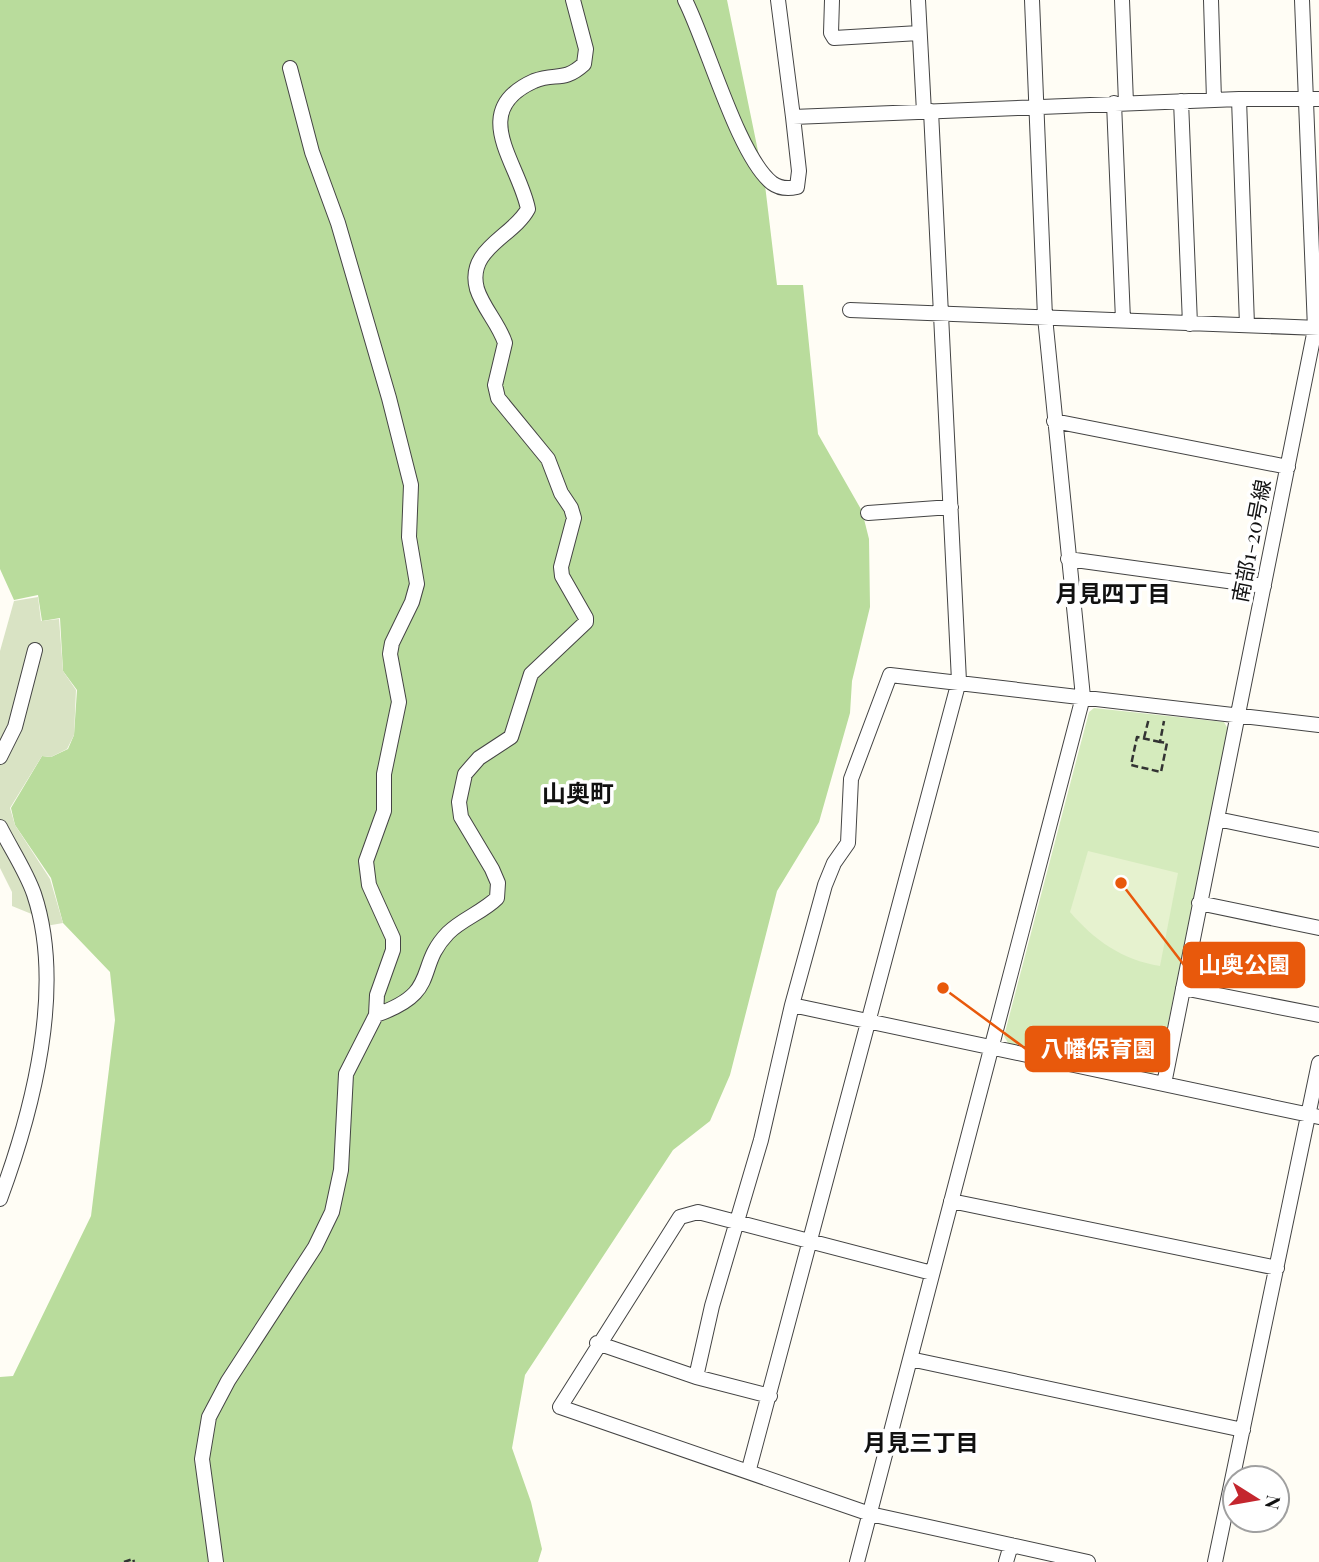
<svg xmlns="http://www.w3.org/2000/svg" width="1319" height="1562" font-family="'Playfair Display','Noto Sans JP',serif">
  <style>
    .green { fill: #d5ebbd }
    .forest { fill: #b9dc9c }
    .cemetery { fill: #d9e3c4 }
    .pitch { fill: #e6f2cf }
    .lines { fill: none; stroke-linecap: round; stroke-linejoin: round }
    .minor-casing { stroke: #444; stroke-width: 16 }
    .path { stroke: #333; stroke-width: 2.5; stroke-dasharray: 7 3.5; stroke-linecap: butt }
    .minor { stroke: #fff; stroke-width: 14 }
    .labels { text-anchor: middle; stroke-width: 7; stroke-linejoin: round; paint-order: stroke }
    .street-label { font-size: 21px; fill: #111; stroke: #fff }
    .neighbourhood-label { font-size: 23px; font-weight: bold; fill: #111; stroke: #fff }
    .quarter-label { font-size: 24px; font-weight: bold; fill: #111; stroke: #fff }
    .leader { fill: none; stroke: #e8590c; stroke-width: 2.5 }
    .callout-dot { fill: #e8590c; stroke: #fff; stroke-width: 2.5 }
    .callout { fill: #e8590c; stroke: #e8590c; stroke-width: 2.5 }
    .callout-label { font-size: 23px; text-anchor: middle; font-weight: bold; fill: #fff }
  </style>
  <rect width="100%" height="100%" fill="#fffdf5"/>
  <path class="green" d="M 1094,708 L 1224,722 L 1228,729 L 1159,1068 L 1152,1074 L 1008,1043 L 1004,1036 L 1089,712 Z"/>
  <path class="forest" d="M 0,0 L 727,0 L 765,185 L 777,285 L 803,285 L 818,434 L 862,511 L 869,539 L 870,607 L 852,681 L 850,713 L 819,822 L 777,891 L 730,1075 L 710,1121 L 673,1150 L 525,1375 L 512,1448 L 531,1502 L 542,1549 L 538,1562 L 0,1562 L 0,1377 L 13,1376 L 91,1216 L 115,1020 L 110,972 L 63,923 L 51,878 L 15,825 L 11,808 L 42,756 L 51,757 L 68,749 L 74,735 L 77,690 L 63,671 L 60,618 L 42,621 L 38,595 L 14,600 L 0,569 Z"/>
  <path class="cemetery" d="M 38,597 L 41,621 L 59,619 L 63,671 L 76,690 L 74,735 L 67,749 L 51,757 L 42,756 L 10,808 L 15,825 L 50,879 L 63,923 L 46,926 L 34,915 L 12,906 L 12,892 L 0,868 L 0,651 L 14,601 Z"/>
  <path class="pitch" d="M 1088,851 L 1178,873 L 1160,966 C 1122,960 1094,940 1070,912 Z"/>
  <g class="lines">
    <g class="minor-casing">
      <path id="minor" d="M 685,0 C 707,43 738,156 772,183 C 780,189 788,189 797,187 L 799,171 L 793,117
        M 778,0 L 793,117 L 1239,99 L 1319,99
        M 832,0 L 831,33 L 834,38 L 919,33
        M 918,0 L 924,112
        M 1122,0 L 1126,103
        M 1211,0 L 1214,100
        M 1239,99 L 1247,325
        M 1181,101 L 1190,324
        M 1114,103 L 1123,320
        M 850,310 L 1319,328
        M 1054,421 L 1288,467
        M 868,513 L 951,507
        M 1068,559 L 1264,586
        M 0,757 L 15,727 L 35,650
        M 1217,819 L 1319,840
        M 0,827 C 11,849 26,871 34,894 C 65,987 33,1110 0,1199
        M 1199,903 L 1319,928
        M 1183,988 L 1319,1015
        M 792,1005 L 1319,1117
        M 376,1015 C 442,992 414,968 448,933 C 462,919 483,912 497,898 L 498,883 L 492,869 L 461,817 L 459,802 L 465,774 L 479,758 L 511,737 L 531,674 L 586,622 L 586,618 L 562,576 L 561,567 L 574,518 L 571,508 L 561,493 L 548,459 L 498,398 L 495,385 L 505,343 C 499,324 483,308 477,289 C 466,249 513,237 528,209 C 519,163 467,111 534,81 C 556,72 563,83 584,64 L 586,49 L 573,0
        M 1164,1084 L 1315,329 L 1302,0
        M 951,1201 L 1277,1268
        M 932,1273 L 698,1212 L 680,1217 L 560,1407 L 870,1514 L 1088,1562
        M 597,1343 L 696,1377 L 770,1396
        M 910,1359 L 1243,1430
        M 696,1377 L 712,1306 L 761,1140 L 792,1005 L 825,885 L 834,863 L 848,843 L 851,779 L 890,675 L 1319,725
        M 749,1469 L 959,681 L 931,111
        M 216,1562 L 202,1459 L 209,1417 L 228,1381 L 315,1247 L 332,1212 L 341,1170 L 346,1074 L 376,1015 L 377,995 L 393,950 L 393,938 L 369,885 L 366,861 L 384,811 L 384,774 L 399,702 L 390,654 L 392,643 L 412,602 L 417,584 L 409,537 L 411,485 L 389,398 L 338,223 L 312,152 L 290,68
        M 857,1562 L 1083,697 L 1045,317 L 1032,0
        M 1006,1562 L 1011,1545
        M 1215,1562 L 1319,1063"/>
    </g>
    <path class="path" d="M 1144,738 L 1149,718
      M 1160,742 L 1137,737 L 1131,765 L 1161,772 L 1167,743 L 1160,742 L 1164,721
      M 124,1562 L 133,1559 L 134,1562"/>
    <use href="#minor" class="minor"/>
  </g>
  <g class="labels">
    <g class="street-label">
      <text transform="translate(1252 541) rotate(-79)" y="7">南部1-20号線</text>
    </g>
    <g class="neighbourhood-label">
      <text x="1113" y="602">月見四丁目</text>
      <text x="921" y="1451">月見三丁目</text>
    </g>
    <g class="quarter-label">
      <text x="578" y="802">山奥町</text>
    </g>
  </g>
  <path class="leader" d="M1121 883L1184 965M943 988L1026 1049"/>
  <g class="callout-dot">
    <circle cx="1121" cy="883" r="7"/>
    <circle cx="943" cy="988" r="7"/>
  </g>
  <g class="callout">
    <rect x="1184" y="943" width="120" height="44" rx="7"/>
    <rect x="1026" y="1027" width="143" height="44" rx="7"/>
  </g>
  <g class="callout-label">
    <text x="1244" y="973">山奥公園</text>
    <text x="1098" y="1057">八幡保育園</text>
  </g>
  <g transform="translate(1256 1499) rotate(101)"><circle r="33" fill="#ffffff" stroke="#a0a0a0" stroke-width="2"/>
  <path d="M0-5L12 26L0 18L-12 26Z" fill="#c4262e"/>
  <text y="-10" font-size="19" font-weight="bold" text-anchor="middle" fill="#111111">N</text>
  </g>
</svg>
